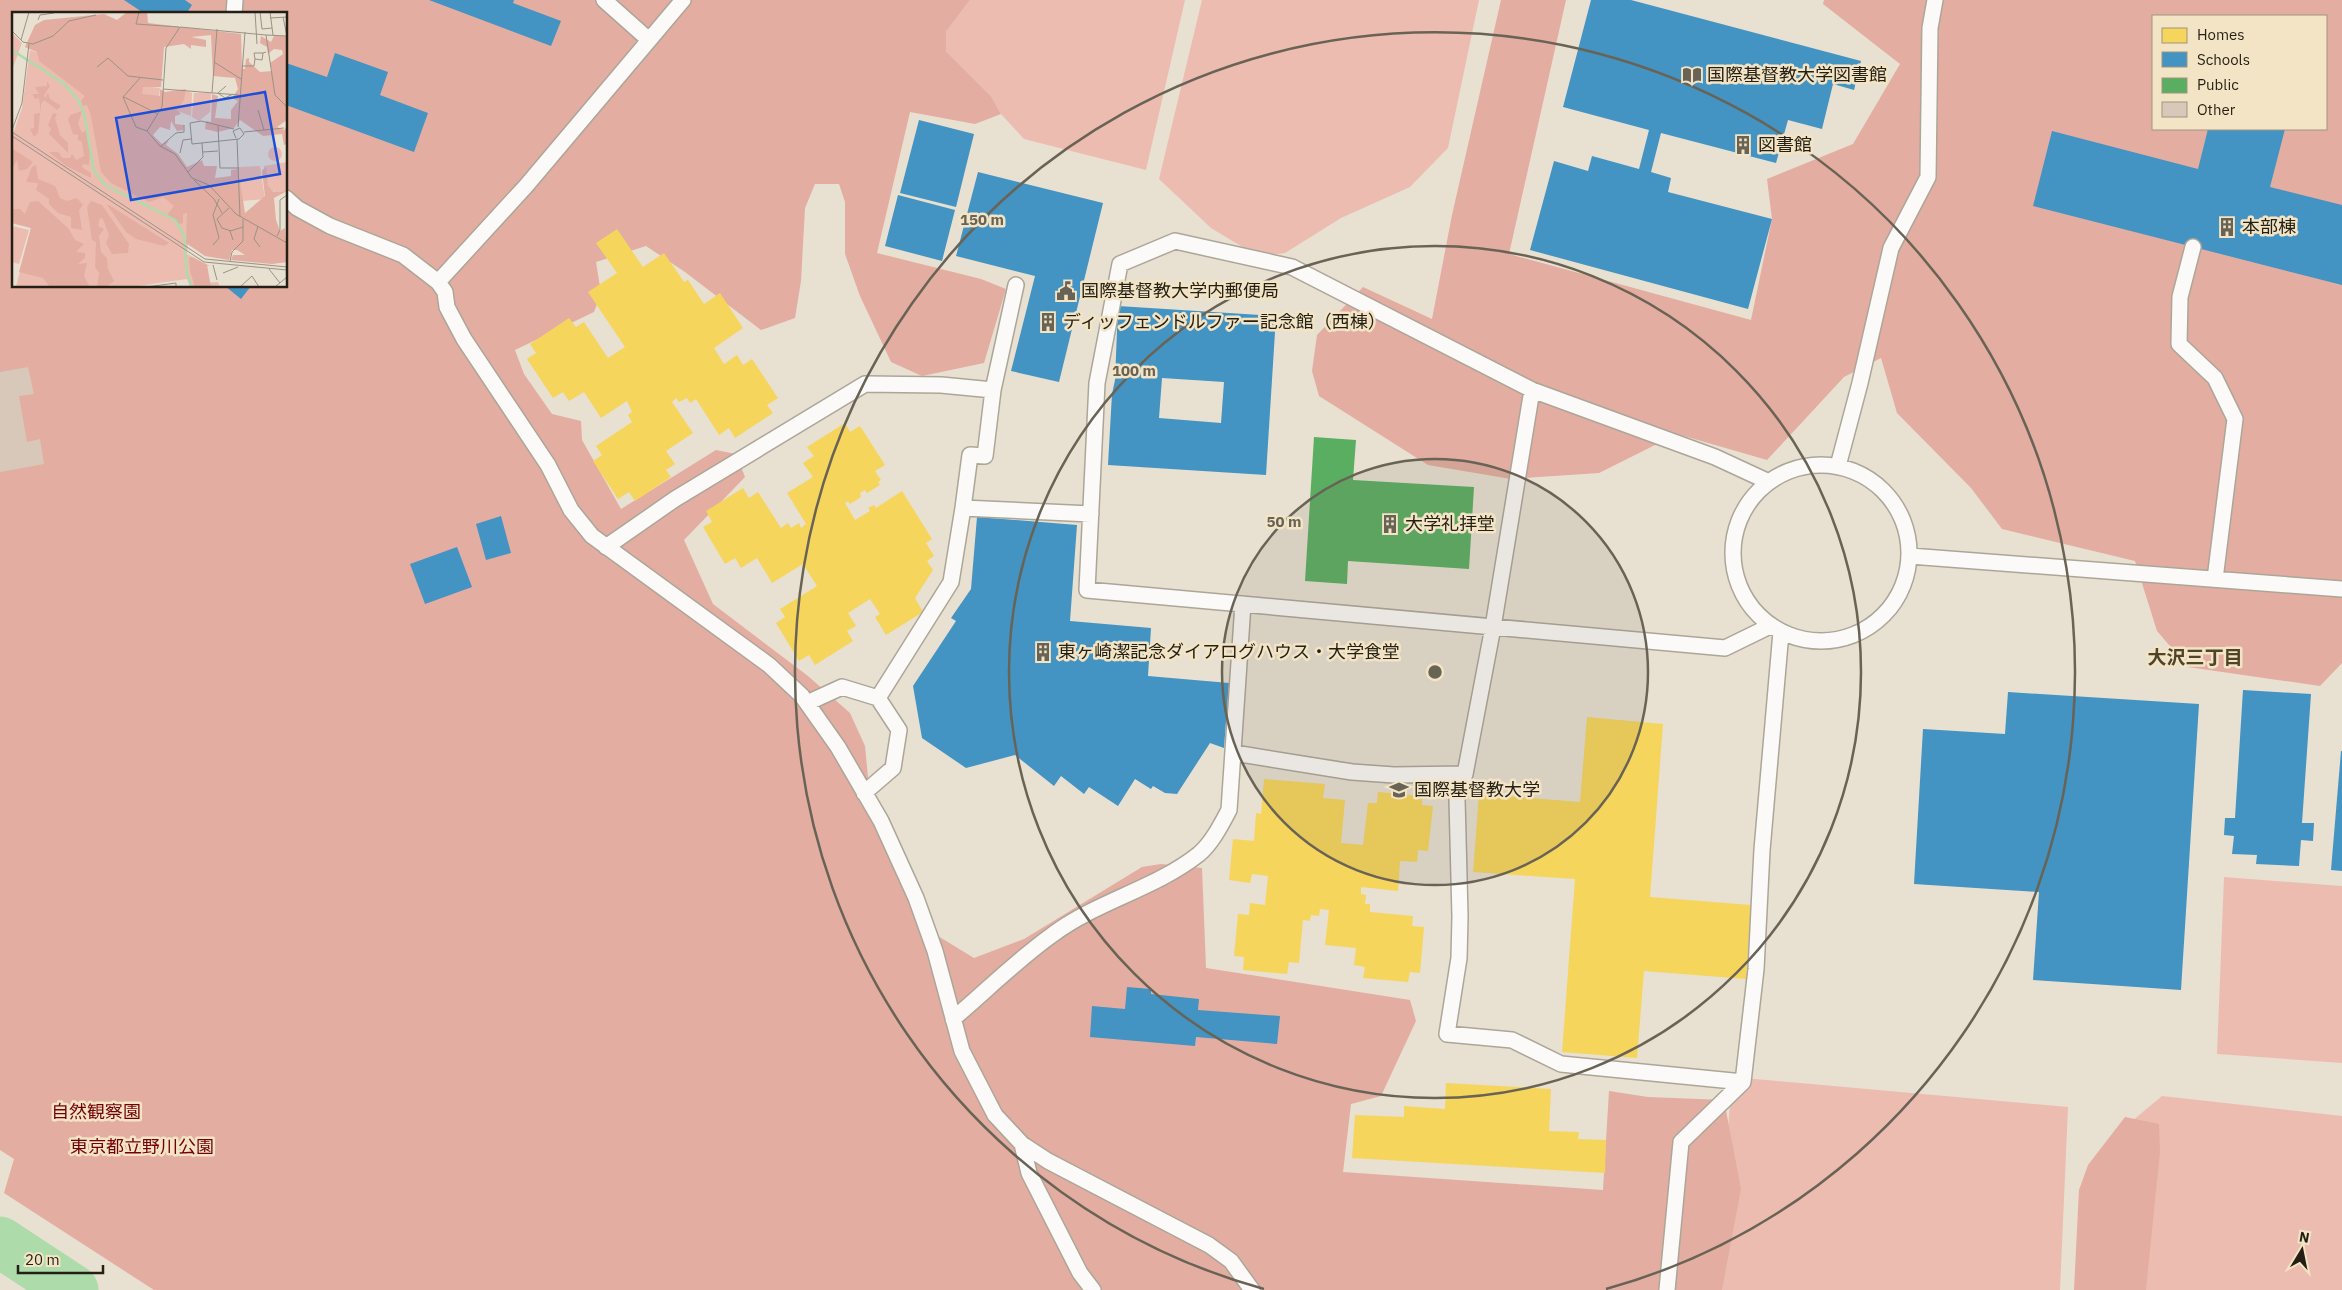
<svg xmlns="http://www.w3.org/2000/svg" width="2342" height="1290" font-family="'IBM Plex Sans','Noto Sans JP',sans-serif">
  <style>
    .green { fill: #edbcb1 }
    .forest { fill: #e3ada1; fill-rule: evenodd }
    .homes { fill: #f6d55c }
    .schools { fill: #4393c3; fill-rule: evenodd }
    .public { fill: #5aae61 }
    .lines { fill: none; stroke-linecap: round; stroke-linejoin: round }
    .river { stroke: #addcaa; stroke-width: 51 }
    .building { fill: #d8c8b9 }
    .lane-casing { stroke: #aca699; stroke-width: 18 }
    .lane { stroke: #fcfaf8; stroke-width: 15 }
    .ring { fill: none; stroke: #696356; stroke-width: 2.5 }
    .labels { text-anchor: middle; stroke-width: 5; stroke-linejoin: round; paint-order: stroke }
    .poi-label { font-size: 18px; fill: #241f14; stroke: #f2e4c5; text-anchor: start }
    .park-label { font-size: 18px; fill: #75000a; stroke: #f2e4c5 }
    .neighbourhood-label { font-size: 19px; font-weight: bold; fill: #4f4328; stroke: #f2e4c5 }
    .inset-river { fill: none; stroke: #addcaa; stroke-width: 2.5 }
    .inset-road { fill: none; stroke: #9a9385; stroke-width: 1 }
    .view { fill: #1d4ed8; fill-opacity: 0.15; stroke: #1d4ed8; stroke-width: 2.5 }
    .inset-edge { fill: none; stroke: #241f14; stroke-width: 2.5 }
    .centre { fill: #696356; stroke: #f2e4c5; stroke-width: 2.5 }
    .ring-label { font-size: 15px; text-anchor: middle; font-weight: bold; fill: #696356; stroke: #f2e4c5; stroke-width: 5; stroke-linejoin: round; paint-order: stroke }
  </style>
  <rect width="100%" height="100%" fill="#e8e0d0"/>
  <path class="green" d="M 970,0 L 1185,0 L 1146,170 L 1024,139 L 1001,114 L 991,96 L 946,51 L 945,31 Z
    M 1202,0 L 1479,0 L 1448,148 L 1410,187 L 1341,218 L 1285,253 L 1259,257 L 1211,228 L 1159,179 Z
    M 2224,877 L 2342,886 L 2342,1063 L 2217,1054 Z
    M 1732,1077 L 2068,1107 L 2060,1290 L 1716,1290 Z
    M 2162,1096 L 2342,1116 L 2342,1290 L 2116,1290 L 2132,1121 Z"/>
  <path class="forest" d="M 0,0 L 970,0 L 946,31 L 946,51 L 991,96 L 1001,114 L 975,124 L 910,112 L 877,253 L 981,279 L 1006,289 L 984,363 L 922,376 L 891,362 L 860,296 L 845,254 L 845,202 L 839,184 L 815,184 L 805,208 L 801,281 L 795,318 L 761,330 L 685,272 L 646,246 L 596,262 L 601,293 L 594,312 L 515,350 L 524,374 L 552,414 L 581,421 L 582,440 L 621,509 L 716,450 L 736,454 L 745,477 L 684,540 L 713,604 L 808,676 L 850,713 L 865,746 L 871,810 L 938,936 L 974,958 L 1024,939 L 1142,867 L 1161,864 L 1202,868 L 1206,968 L 1410,1000 L 1416,1021 L 1381,1096 L 1351,1104 L 1343,1172 L 1603,1190 L 1609,1091 L 1648,1097 L 1724,1100 L 1741,1189 L 1722,1290 L 154,1290 L 4,1193 L 14,1159 L 0,1150 ZM 14,14 L 286,14 L 286,286 L 14,286 Z
    M 1501,0 L 1566,0 L 1509,254 L 1751,320 L 1772,219 L 1767,179 L 1853,144 L 1900,64 L 1823,4 L 1824,0 L 2342,0 L 2342,663 L 2320,686 L 2188,667 L 2157,631 L 2135,561 L 2002,529 L 1971,488 L 1897,413 L 1881,358 L 1844,377 L 1767,460 L 1677,434 L 1599,473 L 1511,479 L 1428,465 L 1319,396 L 1312,371 L 1317,335 L 1363,287 L 1432,319 L 1452,215 ZM 2153,16 L 2326,16 L 2326,129 L 2153,129 Z
    M 2125,1117 L 2159,1124 L 2160,1152 L 2146,1290 L 2074,1290 L 2079,1190 L 2088,1165 Z"/>
  <path class="homes" d="M 617,229 L 643,267 L 664,253 L 684,282 L 688,280 L 704,304 L 720,293 L 743,328 L 714,348 L 724,364 L 737,355 L 743,365 L 752,359 L 778,398 L 767,405 L 773,413 L 735,438 L 729,428 L 719,435 L 696,399 L 690,403 L 687,398 L 679,402 L 676,398 L 672,402 L 693,433 L 666,451 L 675,464 L 666,470 L 671,477 L 635,501 L 629,492 L 618,499 L 593,461 L 602,455 L 596,446 L 632,422 L 628,415 L 632,412 L 627,401 L 601,418 L 584,392 L 569,401 L 563,392 L 553,398 L 527,359 L 536,353 L 530,344 L 569,318 L 576,327 L 584,322 L 608,358 L 625,347 L 588,292 L 617,273 L 596,243 Z
    M 845,423 L 850,432 L 860,426 L 885,465 L 875,471 L 881,480 L 878,482 L 880,485 L 867,493 L 865,490 L 860,493 L 861,497 L 850,504 L 848,501 L 845,503 L 855,520 L 870,511 L 868,508 L 874,505 L 876,508 L 902,491 L 932,539 L 926,543 L 934,556 L 927,561 L 933,570 L 915,598 L 923,612 L 886,635 L 875,617 L 880,614 L 870,599 L 848,613 L 856,626 L 847,631 L 853,641 L 815,665 L 809,655 L 799,661 L 776,623 L 785,617 L 780,609 L 817,586 L 803,564 L 772,583 L 757,558 L 741,568 L 735,558 L 725,564 L 703,527 L 712,522 L 706,511 L 743,488 L 749,498 L 758,492 L 781,528 L 788,523 L 791,528 L 799,523 L 801,528 L 806,524 L 787,493 L 813,477 L 803,463 L 814,456 L 807,447 Z
    M 1587,717 L 1663,724 L 1650,897 L 1751,905 L 1746,979 L 1644,971 L 1637,1058 L 1562,1052 L 1575,879 L 1473,872 L 1479,794 L 1580,802 Z
    M 1264,779 L 1325,784 L 1323,798 L 1345,800 L 1341,843 L 1363,845 L 1368,803 L 1377,803 L 1378,792 L 1422,796 L 1422,805 L 1433,806 L 1428,851 L 1418,850 L 1417,862 L 1400,861 L 1398,891 L 1361,887 L 1361,894 L 1366,895 L 1365,904 L 1370,904 L 1370,912 L 1413,916 L 1412,926 L 1424,927 L 1420,973 L 1410,972 L 1408,982 L 1363,978 L 1365,967 L 1354,965 L 1356,948 L 1325,945 L 1329,910 L 1320,909 L 1319,916 L 1311,915 L 1310,921 L 1303,920 L 1299,963 L 1289,962 L 1287,974 L 1243,970 L 1244,957 L 1234,956 L 1238,914 L 1249,915 L 1250,903 L 1265,905 L 1268,876 L 1252,874 L 1250,883 L 1229,880 L 1233,839 L 1254,841 L 1256,813 L 1261,814 Z
    M 1446,1083 L 1551,1089 L 1549,1131 L 1579,1132 L 1578,1139 L 1606,1140 L 1605,1173 L 1352,1158 L 1355,1115 L 1404,1117 L 1404,1106 L 1445,1109 Z"/>
  <path class="schools" d="M 124,0 L 185,0 L 192,5 L 186,14 L 145,14 Z
    M 429,0 L 514,0 L 513,3 L 561,21 L 551,46 Z
    M 1591,0 L 1631,0 L 1861,61 L 1854,90 L 1833,84 L 1822,129 L 1788,120 L 1776,163 L 1661,133 L 1651,172 L 1671,178 L 1668,192 L 1772,219 L 1748,309 L 1530,250 L 1554,161 L 1588,171 L 1592,156 L 1639,169 L 1649,130 L 1563,107 Z
    M 335,53 L 388,72 L 380,95 L 428,113 L 414,152 L 286,105 L 286,63 L 327,77 Z
    M 919,120 L 974,134 L 956,207 L 900,193 Z
    M 2208,129 L 2285,129 L 2270,187 L 2342,205 L 2342,285 L 2033,206 L 2052,131 L 2198,169 Z
    M 978,172 L 1103,203 L 1059,382 L 1011,371 L 1035,276 L 956,256 Z
    M 898,195 L 955,210 L 942,261 L 885,246 Z
    M 225,286 L 251,286 L 241,299 Z
    M 1118,306 L 1276,316 L 1266,475 L 1108,465 L 1112,394 L 1115,380 ZM 1162,378 L 1224,382 L 1221,423 L 1159,418 Z
    M 501,516 L 511,553 L 486,560 L 476,524 Z
    M 977,517 L 1077,525 L 1070,621 L 1151,628 L 1148,676 L 1229,683 L 1224,748 L 1210,743 L 1177,794 L 1165,793 L 1153,786 L 1151,789 L 1135,779 L 1118,806 L 1089,787 L 1084,794 L 1061,776 L 1054,786 L 1015,755 L 966,768 L 922,738 L 913,686 L 956,621 L 951,618 L 971,589 Z
    M 457,547 L 472,587 L 425,604 L 410,564 Z
    M 2243,690 L 2311,694 L 2302,823 L 2314,823 L 2313,841 L 2301,840 L 2299,866 L 2256,864 L 2257,855 L 2232,854 L 2234,836 L 2224,835 L 2225,818 L 2235,818 Z
    M 2008,692 L 2199,704 L 2181,990 L 2033,980 L 2039,892 L 1914,884 L 1923,729 L 2005,734 Z
    M 2341,751 L 2342,751 L 2342,871 L 2331,870 Z
    M 1127,987 L 1151,989 L 1151,994 L 1199,999 L 1198,1010 L 1280,1016 L 1277,1044 L 1196,1037 L 1195,1046 L 1090,1037 L 1092,1006 L 1125,1009 Z"/>
  <path class="public" d="M 1314,437 L 1356,440 L 1353,480 L 1474,487 L 1469,569 L 1348,561 L 1347,584 L 1305,581 Z"/>
  <g class="lines">
    <path class="river" d="M 0,1242 L 73,1290"/>
  </g>
  <path class="building" d="M 28,367 L 34,394 L 19,396 L 27,442 L 40,439 L 44,464 L 0,472 L 0,372 Z"/>
  <g class="lines">
    <g class="lane-casing">
      <path id="lane" d="M 604,0 L 649,40
        M 234,14 L 235,0
        M 286,198 L 297,208 L 330,226 L 403,255 L 438,282 L 445,292 L 447,307 L 464,339 L 548,465 L 571,510 L 592,536 L 769,665 L 802,696 L 838,747 L 881,821 L 916,898 L 935,951 L 962,1051 L 995,1115 L 1022,1144 L 1048,1161 L 1209,1245 L 1231,1261 L 1252,1290
        M 2193,247 L 2180,297 L 2179,344 L 2215,378 L 2235,419 L 2215,579
        M 438,282 L 526,186 L 683,0
        M 1532,390 L 1493,627 L 1465,774 L 1457,799 L 1460,917 L 1459,958 L 1447,1034 L 1512,1040 L 1561,1064 L 1743,1082
        M1733 553a88 88 0 1 1 176 0a88 88 0 1 1-176 0Z
        M 1838,466 L 1860,383 L 1891,248 L 1928,177 L 1930,28 L 1935,0
        M 1769,482 L 1715,457 L 1532,390 L 1292,267 L 1175,241 L 1120,264 L 1097,383 L 1087,590 L 1725,648 L 1770,626
        M 963,508 L 970,455 L 985,456 L 993,390
        M 606,547 L 675,499 L 865,384 L 941,385 L 993,390 L 1016,285
        M 1910,556 L 2342,589
        M 878,698 L 951,582 L 963,508 L 1091,514
        M 807,703 L 842,687 L 878,698 L 899,730 L 893,768 L 864,793
        M 1234,753 L 1352,772 L 1394,775 L 1465,774
        M 953,1019 C 986,991 1017,960 1052,935 C 1097,901 1155,889 1199,854 C 1212,843 1221,825 1229,810 L 1243,604
        M 1022,1144 L 1029,1173 L 1080,1273 L 1093,1290
        M 1667,1290 L 1681,1142 L 1743,1082 L 1756,969 L 1762,850 L 1781,632"/>
    </g>
    <use href="#lane" class="lane"/>
  </g>
  <circle cx="1435" cy="672" r="213" fill="#696356" fill-opacity=".12"/>
  <g class="ring">
    <circle cx="1435" cy="672" r="213"/>
    <circle cx="1435" cy="672" r="426"/>
    <path d="M1264 1289A640 640 0 1 1 1606 1289"/>
  </g>
  <defs>
    <g id="library-bare" transform="scale(1.5)"><path d="M-6-4Q-3-5.5-.7-3.5V5Q-3 3-6 4ZM6-4Q3-5.5 .7-3.5V5Q3 3 6 4Z" fill="#696356" stroke="#f2e4c5" stroke-width="2.5" paint-order="stroke"/></g>
    <g id="building-bare" transform="scale(1.5)"><path d="M-4-6H4V6H1V3H-1V6H-4ZM-2.5-4.3h1.7v1.8h-1.7ZM.8-4.3h1.7v1.8H.8ZM-2.5-1h1.7V.8h-1.7ZM.8-1h1.7V.8H.8Z" fill="#696356" stroke="#f2e4c5" stroke-width="2.5" paint-order="stroke"/></g>
    <g id="civic-bare" transform="scale(1.5)"><path d="M-.6-6.5H3V-4.5H.6V-3L4-1V1h2V6H-6V1h2V-1L-.6-3ZM-1.2 2.5V6h2.4V2.5Z" fill="#696356" stroke="#f2e4c5" stroke-width="2.5" paint-order="stroke"/></g>
    <g id="university-bare" transform="scale(1.5)"><path d="M0-5L7-2L0 1L-7-2ZM-4 1L0 2.5L4 1V4Q0 6-4 4Z" fill="#696356" stroke="#f2e4c5" stroke-width="2.5" paint-order="stroke"/></g>
  </defs>
  <g fill-rule="evenodd">
    <use href="#library-bare" x="1692" y="75"/>
    <use href="#building-bare" x="1743" y="145"/>
    <use href="#building-bare" x="2227" y="227"/>
    <use href="#civic-bare" x="1066" y="291"/>
    <use href="#building-bare" x="1048" y="322"/>
    <use href="#building-bare" x="1390" y="524"/>
    <use href="#building-bare" x="1043" y="652"/>
    <use href="#university-bare" x="1399" y="790"/>
  </g>
  <g class="labels">
    <g class="poi-label">
      <text x="1707" y="81">国際基督教大学図書館</text>
      <text x="1758" y="151">図書館</text>
      <text x="2242" y="233">本部棟</text>
      <text x="1081" y="297">国際基督教大学内郵便局</text>
      <text x="1063" y="328">ディッフェンドルファー記念館（西棟）</text>
      <text x="1405" y="530">大学礼拝堂</text>
      <text x="1058" y="658">東ヶ崎潔記念ダイアログハウス・大学食堂</text>
      <text x="1414" y="796">国際基督教大学</text>
    </g>
    <g class="park-label">
      <text x="96" y="1118">自然観察園</text>
      <text x="142" y="1153">東京都立野川公園</text>
    </g>
    <g class="neighbourhood-label">
      <text x="2195" y="664">大沢三丁目</text>
    </g>
  </g>
  <g transform="translate(12 12)">
    <rect width="275" height="275" fill="#e8e0d0"/>
    <path d="M 0,21 L 10,31 L 0,58 ZM 18,38 L 49,48 L 179,201 L 175,242 L 198,254 L 194,254 L 193,271 L 206,270 L 208,275 L 178,275 L 175,267 L 119,275 L 4,275 L 19,216 L 0,211 L 0,125 L 10,96 ZM 130,74 L 148,76 L 147,85 L 129,83 ZM 174,79 L 180,81 L 179,104 L 165,99 ZM 182,81 L 199,81 L 198,100 L 187,109 L 180,105 ZM256 142a7 7 0 1 1 14 0a7 7 0 1 1-14 0ZM 275,150 L 275,179 L 263,180 L 256,175 L 252,154 ZM 248,154 L 253,187 L 230,189 L 226,155 ZM 0,214 L 17,218 L 7,252 L 0,250 Z" fill="#edbcb1"/>
    <path d="M 115,0 L 135,0 L 136,11 L 229,22 L 230,57 L 233,57 L 234,47 L 237,46 L 237,50 L 248,60 L 260,59 L 258,51 L 271,42 L 270,38 L 262,37 L 256,42 L 255,35 L 248,31 L 249,24 L 259,30 L 262,24 L 275,24 L 275,108 L 265,115 L 272,118 L 275,114 L 275,132 L 272,133 L 270,122 L 251,124 L 228,108 L 222,116 L 206,120 L 193,117 L 194,109 L 199,110 L 200,82 L 206,84 L 203,106 L 219,107 L 219,98 L 226,89 L 220,86 L 226,77 L 223,66 L 201,64 L 199,23 L 179,25 L 194,28 L 194,35 L 179,33 L 179,37 L 172,32 L 152,35 L 149,75 L 131,75 L 130,82 L 148,84 L 148,77 L 153,80 L 174,77 L 172,88 L 165,98 L 169,102 L 163,104 L 163,112 L 172,113 L 171,118 L 165,119 L 159,109 L 158,118 L 148,115 L 141,123 L 150,132 L 157,128 L 154,133 L 166,142 L 175,155 L 190,148 L 192,154 L 205,154 L 203,166 L 219,164 L 219,158 L 226,157 L 233,201 L 253,184 L 250,159 L 254,154 L 256,174 L 262,180 L 275,179 L 262,186 L 264,208 L 268,219 L 273,216 L 275,250 L 260,252 L 219,248 L 221,243 L 233,243 L 225,238 L 220,238 L 217,248 L 193,244 L 174,231 L 175,201 L 171,202 L 171,211 L 168,212 L 155,203 L 162,194 L 151,185 L 137,190 L 99,171 L 89,160 L 79,104 L 75,93 L 71,94 L 69,89 L 73,84 L 27,49 L 25,40 L 13,35 L 23,13 L 32,8 L 92,2 L 105,8 ZM 35,69 L 38,74 L 32,83 L 33,86 L 36,81 L 38,87 L 49,94 L 45,98 L 32,88 L 29,92 L 29,101 L 27,86 L 23,87 L 20,82 L 27,82 L 23,75 L 35,74 ZM 70,99 L 66,112 L 70,121 L 74,118 L 78,140 L 77,153 L 71,152 L 70,155 L 79,161 L 79,166 L 54,154 L 37,140 L 46,140 L 51,146 L 58,146 L 60,142 L 64,148 L 72,144 L 70,130 L 66,128 L 66,123 L 61,122 L 56,108 L 58,103 ZM 28,101 L 26,121 L 22,125 L 18,117 L 22,116 L 22,102 ZM 41,101 L 45,102 L 43,106 L 48,123 L 56,131 L 56,141 L 37,122 L 39,117 L 36,113 ZM 0,132 L 1,137 L 21,150 L 15,157 L 7,159 L 5,148 L 0,157 ZM 24,153 L 26,167 L 43,174 L 48,186 L 55,189 L 65,186 L 71,193 L 67,198 L 70,218 L 59,216 L 59,205 L 46,201 L 37,192 L 37,187 L 24,178 L 26,171 L 14,170 L 20,155 ZM 26,189 L 57,217 L 63,228 L 72,232 L 64,240 L 73,241 L 73,246 L 66,252 L 75,251 L 72,264 L 78,275 L 38,275 L 31,266 L 7,260 L 19,216 L 0,211 L 0,202 L 1,197 L 8,197 L 13,202 L 18,190 ZM 79,189 L 90,193 L 117,232 L 116,241 L 100,242 L 94,231 L 97,223 L 91,207 L 88,206 L 86,214 L 92,217 L 87,224 L 89,240 L 95,246 L 96,257 L 102,269 L 94,275 L 85,275 L 87,261 L 83,255 L 84,230 L 80,228 L 75,195 ZM 95,193 L 97,193 L 157,231 L 152,234 L 124,227 L 114,220 ZM 180,245 L 195,253 L 199,275 L 183,275 L 178,259 L 177,246 Z" fill="#e3ada1"/>
    <path class="inset-river" d="M 0,38 L 51,71 L 66,88 L 72,101 L 82,159 L 93,173 L 163,208 L 172,223 L 175,262 L 180,275"/>
    <path class="inset-road" d="M 127,0 L 124,12 L 167,15M 243,0 L 245,32M 248,0 L 250,17 L 260,16M 258,0 L 261,23M 271,5 L 275,24M 258,6 L 275,5M 26,8 L 28,3 L 42,1M 0,19 L 11,30 L 21,32 L 41,24 L 57,9 L 84,3M 254,23 L 275,24M 9,28 L 17,0M 243,47 L 242,41 L 251,41M 202,50 L 229,67M 230,54 L 242,54 L 243,47 L 250,48 L 251,41 L 254,40M 85,55 L 96,46 L 116,64 L 151,68M 128,66 L 111,85 L 124,115 L 135,119 L 148,134 L 163,142 L 180,166 L 197,173 L 224,202 L 275,231M 214,74 L 206,81 L 213,86 L 221,82M 151,77 L 227,83M 200,81 L 205,17M 112,85 L 146,102M 246,98 L 252,118M 206,114 L 208,156 L 227,156M 226,115 L 233,20M 222,117 L 189,109 L 178,111 L 180,132 L 227,127 L 232,122 L 228,116 L 221,119 L 224,126M 0,118 L 10,91 L 17,32M 135,119 L 150,95 L 154,36 L 168,15 L 254,23 L 263,83 L 275,95M 0,120 L 193,247 L 275,255M 232,120 L 272,116M 0,124 L 192,250 L 275,258M 225,127 L 228,205M 149,134 L 164,121 L 172,120 L 172,113M 191,140 L 206,139M 168,141 L 171,128 L 179,127M 176,160 L 191,145 L 190,131M 182,168 L 202,187 L 210,201M 217,196 L 205,207 L 210,216 L 219,219M 246,214 L 242,227 L 248,235M 265,224 L 268,218 L 268,188 L 275,183M 221,228 L 218,219 L 231,215M 201,233 L 207,226 L 201,203 L 207,187M 218,249 L 220,240 L 231,229 L 231,207M 201,253 L 205,268M 257,257 L 268,271M 211,261 L 226,255M 134,275 L 164,271 L 164,275M 228,275 L 240,264 L 247,275M 263,275 L 275,265"/>
    <path class="view" d="M 253,80 L 268,162 L 119,188 L 104,106 Z"/>
    <rect width="275" height="275" class="inset-edge"/>
  </g>
  <circle cx="1435" cy="672" r="8" class="centre"/>
  <g class="ring-label">
    <text x="982" y="225">150 m</text>
    <text x="1134" y="376">100 m</text>
    <text x="1284" y="527">50 m</text>
  </g>
  <rect x="2152" y="15" width="175" height="115" fill="#f2e4c5" stroke="#a0957e"/>
  <rect x="2162" y="28" width="25" height="15" fill="#f6d55c" stroke="#a0957e"/>
  <text x="2197" y="40" font-size="15" fill="#241f14">Homes</text>
  <rect x="2162" y="52" width="25" height="15" fill="#4393c3" stroke="#a0957e"/>
  <text x="2197" y="65" font-size="15" fill="#241f14">Schools</text>
  <rect x="2162" y="78" width="25" height="15" fill="#5aae61" stroke="#a0957e"/>
  <text x="2197" y="90" font-size="15" fill="#241f14">Public</text>
  <rect x="2162" y="102" width="25" height="15" fill="#d8c8b9" stroke="#a0957e"/>
  <text x="2197" y="115" font-size="15" fill="#241f14">Other</text>
  <g transform="translate(2302 1250) rotate(10)" stroke="#f2e4c5" stroke-width="4" paint-order="stroke">
  <path d="M0-4L9 19L0 12L-9 19Z" fill="#241f14"/>
  <text y="-8" font-size="14" font-weight="bold" text-anchor="middle" fill="#241f14">N</text>
  </g>
  <path d="M18 1265v8h85v-8" fill="none" stroke="#241f14" stroke-width="2.5"/>
  <text x="25" y="1265" font-size="15" fill="#241f14" stroke="#f2e4c5" stroke-width="4" paint-order="stroke">20 m</text>
</svg>
